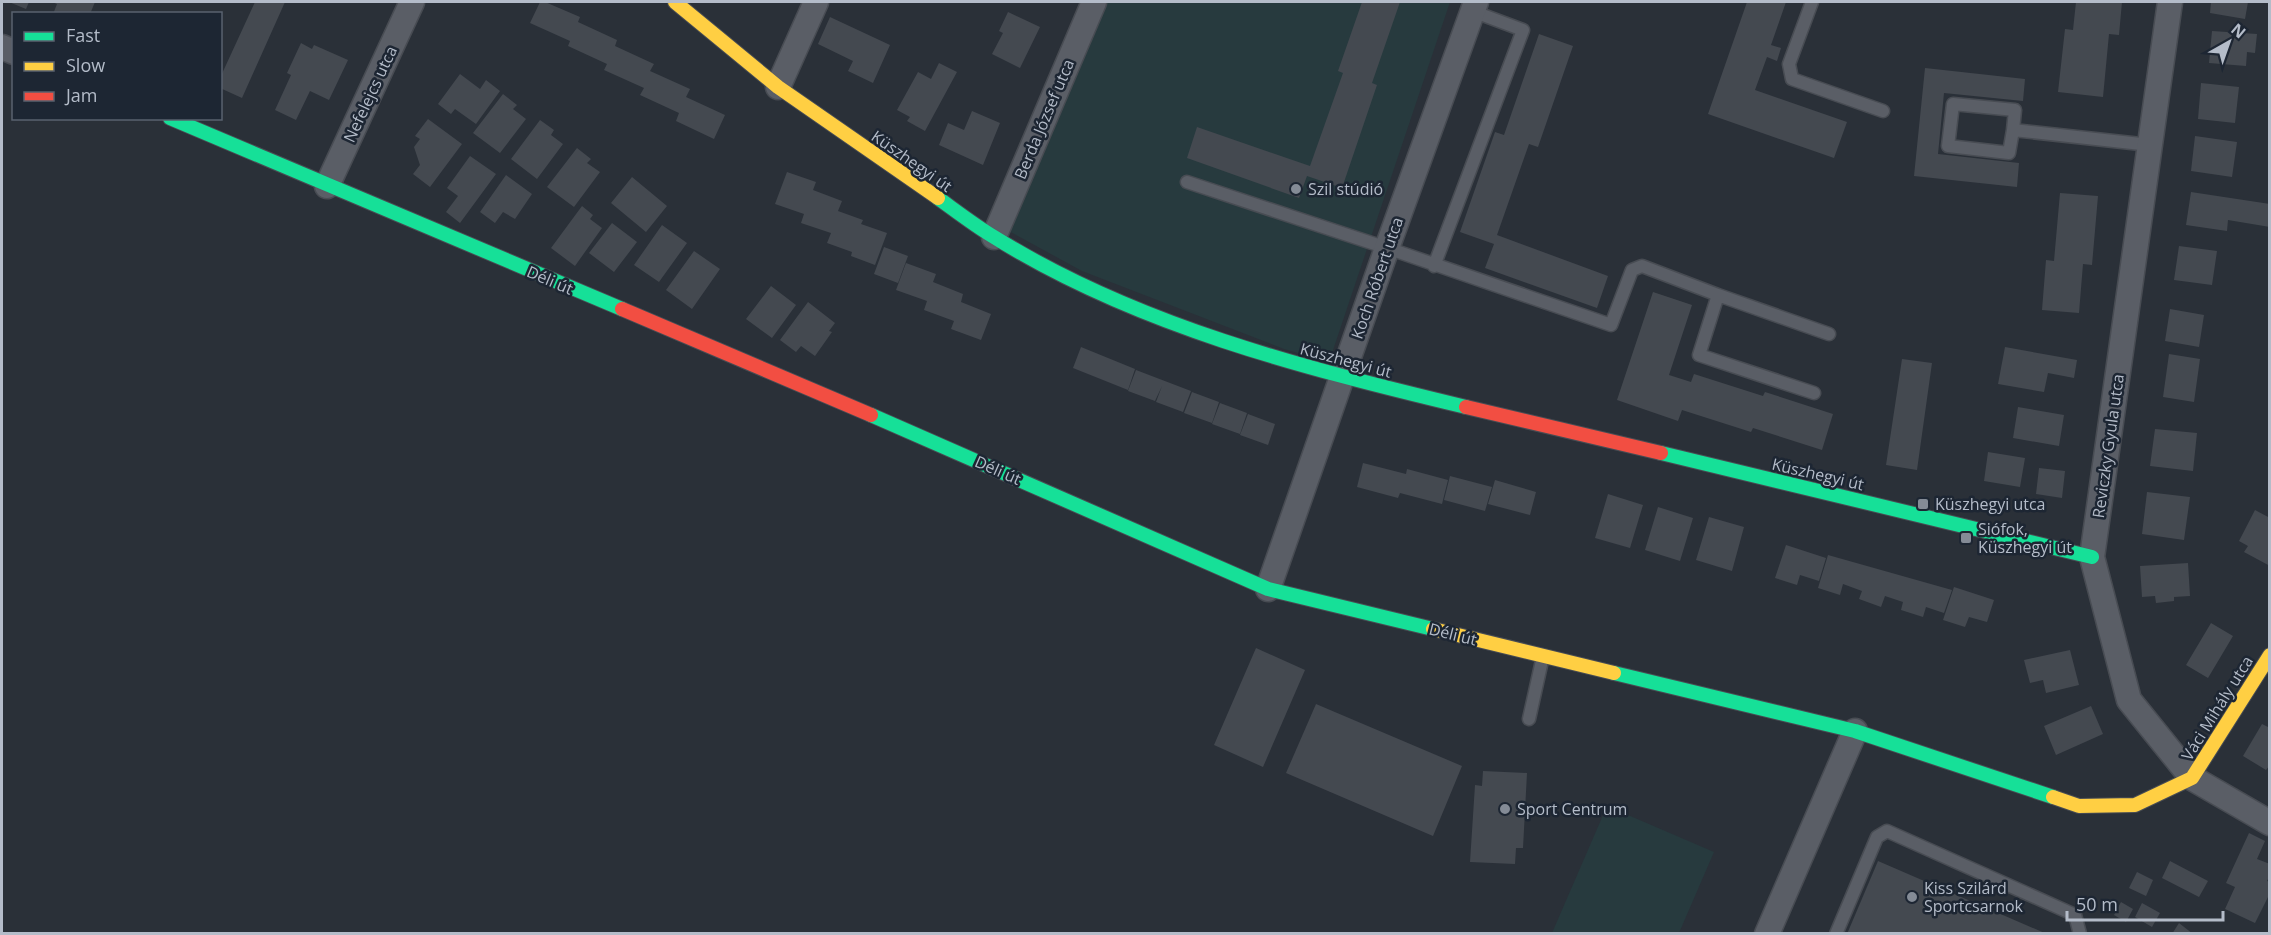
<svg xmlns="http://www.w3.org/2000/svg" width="2271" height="935" font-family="'Open Sans',sans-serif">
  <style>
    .green { fill: #273a3e }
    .building { fill: #444950 }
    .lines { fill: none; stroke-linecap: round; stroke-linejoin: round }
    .lane-casing { stroke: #484c53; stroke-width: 15 }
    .street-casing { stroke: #484c53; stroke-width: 27 }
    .fast-casing { stroke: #484c53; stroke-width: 16 }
    .slow-casing { stroke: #484c53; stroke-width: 16 }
    .jam-casing { stroke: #484c53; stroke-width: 16 }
    .lane { stroke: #5a5e66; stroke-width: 12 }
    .street { stroke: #5a5e66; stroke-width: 24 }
    .fast { stroke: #16e098; stroke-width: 14 }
    .slow { stroke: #ffcf43; stroke-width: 14 }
    .jam { stroke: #f24e42; stroke-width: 14 }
    .poi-dot { fill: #848b96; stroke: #1d2633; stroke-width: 2 }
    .labels { text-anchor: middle; stroke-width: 5; stroke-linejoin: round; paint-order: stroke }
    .street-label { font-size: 16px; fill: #b4bcc9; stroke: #1d2633 }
    .poi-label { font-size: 16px; fill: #b4bcc9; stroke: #1d2633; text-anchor: start }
  </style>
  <rect width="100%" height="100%" fill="#2a3038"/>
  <path class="green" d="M 1103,2 L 1450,2 L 1329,362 L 1284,349 L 1082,271 L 1005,229 Z
    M 1607,806 L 1714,852 L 1679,933 L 1552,933 Z"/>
  <path class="building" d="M 9,2 L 29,2 L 26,9 Z
    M 52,2 L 95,2 L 90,14 L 53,14 L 57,4 Z
    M 255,2 L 285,2 L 242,98 L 220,88 L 220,78 Z
    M 540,2 L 545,2 L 580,17 L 578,22 L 617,40 L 615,46 L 654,64 L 650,71 L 690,89 L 686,97 L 725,115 L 714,139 L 676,121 L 679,113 L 640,95 L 644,88 L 604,70 L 607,64 L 568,46 L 570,41 L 530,23 Z
    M 1362,2 L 1400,2 L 1372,83 L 1377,85 L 1342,188 L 1307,176 L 1299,198 L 1187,158 L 1197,127 L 1310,166 L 1343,73 L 1338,71 Z
    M 1747,2 L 1786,2 L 1771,45 L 1781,48 L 1777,61 L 1767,57 L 1755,90 L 1847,122 L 1834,158 L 1708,114 Z
    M 2076,2 L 2122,2 L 2119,35 L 2109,34 L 2103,97 L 2058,92 L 2065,29 L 2073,30 Z
    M 2211,2 L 2248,2 L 2245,19 L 2210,13 Z
    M 1008,12 L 1040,27 L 1020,68 L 992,54 L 1003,33 L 999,31 Z
    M 830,17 L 890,45 L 873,83 L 848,71 L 853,61 L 818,44 Z
    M 2212,31 L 2257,34 L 2255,53 L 2247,52 L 2246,66 L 2209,63 Z
    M 1539,34 L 1573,46 L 1538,147 L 1529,144 L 1497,235 L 1608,276 L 1597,308 L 1485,268 L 1494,244 L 1460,232 L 1495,132 L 1504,135 Z
    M 301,43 L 312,49 L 314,45 L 348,60 L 329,100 L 310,91 L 296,120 L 275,110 L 291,75 L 287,73 Z
    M 939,63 L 957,72 L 925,131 L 907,121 L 910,117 L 897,110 L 918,72 L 931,79 Z
    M 1925,68 L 2025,79 L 2023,101 L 1944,93 L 1938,154 L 2019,163 L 2017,187 L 1914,176 Z
    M 460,74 L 480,89 L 486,80 L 500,91 L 476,124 L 455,109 L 451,114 L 438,104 Z
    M 2201,83 L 2239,87 L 2235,123 L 2198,119 Z
    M 503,94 L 517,105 L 513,109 L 526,119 L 500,153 L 473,133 Z
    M 972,111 L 1000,123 L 983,165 L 939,145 L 948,123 L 964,130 Z
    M 428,119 L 462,144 L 430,187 L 413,174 L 420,165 L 414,147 L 420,139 L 415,136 Z
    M 540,120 L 554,130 L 551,135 L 563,144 L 537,179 L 511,159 Z
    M 2195,136 L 2237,142 L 2232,177 L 2191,171 Z
    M 577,148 L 591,159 L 587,163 L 600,172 L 574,207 L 547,187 Z
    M 470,156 L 496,174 L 460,223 L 446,212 L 458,196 L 447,188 Z
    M 787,172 L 816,182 L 813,190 L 842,201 L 838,211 L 863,220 L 861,224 L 887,233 L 875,265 L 851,256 L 852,252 L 827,243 L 831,233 L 801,223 L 804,214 L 775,204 Z
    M 506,175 L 532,194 L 515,219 L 503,212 L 495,223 L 480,212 Z
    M 632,177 L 667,206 L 646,232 L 611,203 Z
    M 2191,192 L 2270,204 L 2270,227 L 2228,220 L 2227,231 L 2186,225 Z
    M 2060,193 L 2098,196 L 2092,265 L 2083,264 L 2079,313 L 2042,310 L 2046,260 L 2054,261 Z
    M 582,206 L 593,215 L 590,219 L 602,228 L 575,266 L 551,248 Z
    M 612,223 L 637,242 L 614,272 L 589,253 Z
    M 662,225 L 687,243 L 659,282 L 634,265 Z
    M 2179,246 L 2217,251 L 2212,285 L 2174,280 Z
    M 884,247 L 908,256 L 898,283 L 874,274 Z
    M 694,251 L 720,269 L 692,309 L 666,290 Z
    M 906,263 L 936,274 L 933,282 L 963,294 L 961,302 L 991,314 L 981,340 L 951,329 L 954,321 L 924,310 L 927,301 L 896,290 Z
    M 771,286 L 796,305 L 772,338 L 746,319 Z
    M 1653,292 L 1692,305 L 1669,375 L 1691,382 L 1694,374 L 1763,396 L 1765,392 L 1833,414 L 1822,450 L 1753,428 L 1751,432 L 1682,410 L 1678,421 L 1617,400 Z
    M 808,302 L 835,323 L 829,331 L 832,332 L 815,356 L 801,346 L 796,352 L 780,340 Z
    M 2170,309 L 2204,315 L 2199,347 L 2165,341 Z
    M 1081,347 L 1135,369 L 1128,390 L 1073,368 Z
    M 2005,347 L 2077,360 L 2074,378 L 2048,373 L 2044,392 L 1998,384 Z
    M 2169,354 L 2200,359 L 2194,402 L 2163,397 Z
    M 1902,359 L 1932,363 L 1917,470 L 1886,465 Z
    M 1136,370 L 1191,391 L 1183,412 L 1156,402 L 1162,386 L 1155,401 L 1128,391 Z
    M 1192,392 L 1219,402 L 1212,423 L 1184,413 Z
    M 1220,403 L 1247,413 L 1240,434 L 1212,424 Z
    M 2018,407 L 2064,415 L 2059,446 L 2013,438 Z
    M 1248,414 L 1275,424 L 1268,445 L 1240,435 Z
    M 2155,429 L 2197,433 L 2193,471 L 2150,466 Z
    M 1988,452 L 2025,458 L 2020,487 L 1984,481 Z
    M 1363,463 L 1406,474 L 1407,469 L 1448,480 L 1442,504 L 1400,493 L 1398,498 L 1357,487 Z
    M 2039,468 L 2065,471 L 2062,498 L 2036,494 Z
    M 1450,476 L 1492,487 L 1485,511 L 1444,500 Z
    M 1495,480 L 1536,492 L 1530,515 L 1488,504 Z
    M 2147,492 L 2190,497 L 2184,540 L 2142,534 Z
    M 1608,494 L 1643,505 L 1630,548 L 1595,538 Z
    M 1658,507 L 1693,518 L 1680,561 L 1645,550 Z
    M 2255,510 L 2270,518 L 2270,566 L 2244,552 L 2248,546 L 2239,541 Z
    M 1709,517 L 1744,527 L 1732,571 L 1696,560 Z
    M 1786,545 L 1826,558 L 1819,581 L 1800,575 L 1797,585 L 1775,578 Z
    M 1828,555 L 1952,590 L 1944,613 L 1926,607 L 1923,617 L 1901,610 L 1903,602 L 1885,596 L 1881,607 L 1859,599 L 1862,591 L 1843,584 L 1840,595 L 1818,588 Z
    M 2188,563 L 2190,596 L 2174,597 L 2174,601 L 2156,603 L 2155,596 L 2142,597 L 2140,566 Z
    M 1954,587 L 1994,600 L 1987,622 L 1969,617 L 1965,627 L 1943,620 Z
    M 2211,623 L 2233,636 L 2208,678 L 2186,665 Z
    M 1256,648 L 1305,670 L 1263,767 L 1214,745 Z
    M 2070,650 L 2079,685 L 2046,693 L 2043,680 L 2030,683 L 2024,660 Z
    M 1316,704 L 1462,766 L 1433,836 L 1286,773 Z
    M 2091,706 L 2103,734 L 2056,755 L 2044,726 Z
    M 2262,724 L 2270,728 L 2270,765 L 2266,770 L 2243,756 Z
    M 1483,771 L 1527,773 L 1523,848 L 1516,848 L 1515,864 L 1470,862 L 1475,785 L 1482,786 Z
    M 2249,833 L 2265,841 L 2257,859 L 2270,864 L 2270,875 L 2267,881 L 2270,882 L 2270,893 L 2255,923 L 2225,909 L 2235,887 L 2226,883 Z
    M 1878,861 L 2047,934 L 1847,934 Z
    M 2170,861 L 2208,881 L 2199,897 L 2162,878 Z
    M 2137,872 L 2153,880 L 2146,896 L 2129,888 Z
    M 2121,902 L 2133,909 L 2126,922 L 2114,915 Z
    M 2142,903 L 2160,913 L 2152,927 L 2135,917 Z
    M 2179,923 L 2193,934 L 2172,934 Z"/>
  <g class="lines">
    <g class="lane-casing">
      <path id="lane" d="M 1812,2 L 1789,64 L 1792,79 L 1883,111
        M 2013,130 L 2009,153 L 1948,146 L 1953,104 L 2015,110 L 2013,130 L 2150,145
        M 1187,182 L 1387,248 L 1611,325 L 1632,270 L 1642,266 L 1718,295 L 1699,355 L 1814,393
        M 1434,266 L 1523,30 L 1472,11
        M 1718,295 L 1829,334
        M 1529,719 L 1543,656
        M 1836,934 L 1877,837 L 1887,831 L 2075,915 L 2080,934"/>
    </g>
    <g class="street-casing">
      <path id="street" d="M 2170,2 L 2092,557 L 2129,700 L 2192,778 L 2270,823
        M 2,47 L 14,52
        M 778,87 L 816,2
        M 327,186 L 412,2
        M 994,237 L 1094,2
        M 1268,589 L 1387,248 L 1476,2
        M 1767,934 L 1855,731"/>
    </g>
    <g class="fast-casing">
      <path id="fast" d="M 170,118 L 622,309
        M 938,198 C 956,211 974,225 994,237 C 1137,326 1304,368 1466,407
        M 871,415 L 1268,589 L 1433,629
        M 1661,453 L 2092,557
        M 1614,673 L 1855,731 L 2053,797"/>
    </g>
    <g class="slow-casing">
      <path id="slow" d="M 675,2 L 778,87 L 938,198
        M 1433,629 L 1614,673
        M 2053,797 L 2079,806 L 2135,805 L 2192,778 L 2270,655"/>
    </g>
    <g class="jam-casing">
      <path id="jam" d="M 622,309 L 871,415
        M 1466,407 L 1661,453"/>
    </g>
    <use href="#lane" class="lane"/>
    <use href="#street" class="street"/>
    <use href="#fast" class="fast"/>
    <use href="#slow" class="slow"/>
    <use href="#jam" class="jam"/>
  </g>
  <g class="poi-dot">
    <circle cx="1296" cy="189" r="6"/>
    <rect x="1917" y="498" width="12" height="12" rx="3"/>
    <rect x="1960" y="532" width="12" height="12" rx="3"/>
    <circle cx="1505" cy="809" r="6"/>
    <circle cx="1912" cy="897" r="6"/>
  </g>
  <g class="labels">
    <g class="street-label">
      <text transform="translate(370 94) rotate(-65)" y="6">Nefelejcs utca</text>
      <text transform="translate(1044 119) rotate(-67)" y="6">Berda József utca</text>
      <text transform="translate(912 161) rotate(35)" y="6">Küszhegyi út</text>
      <text transform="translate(1377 278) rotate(-71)" y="6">Koch Róbert utca</text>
      <text transform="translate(550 280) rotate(23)" y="6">Déli út</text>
      <text transform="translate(1346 360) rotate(15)" y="6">Küszhegyi út</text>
      <text transform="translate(2108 446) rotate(-82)" y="6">Reviczky Gyula utca</text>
      <text transform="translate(998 470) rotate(24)" y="6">Déli út</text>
      <text transform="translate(1818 474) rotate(13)" y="6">Küszhegyi út</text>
      <text transform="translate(1453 634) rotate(14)" y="6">Déli út</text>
      <text transform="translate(2217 708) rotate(-58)" y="6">Váci Mihály utca</text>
    </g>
    <g class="poi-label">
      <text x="1308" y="195">Szil stúdió</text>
      <text x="1935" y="510">Küszhegyi utca</text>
      <text x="1978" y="535">Siófok,<tspan x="1978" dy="18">Küszhegyi út</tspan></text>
      <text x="1517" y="815">Sport Centrum</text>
      <text x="1924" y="894">Kiss Szilárd<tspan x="1924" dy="18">Sportcsarnok</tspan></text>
    </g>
  </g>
  <rect width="2271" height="935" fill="none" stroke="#b4bcc9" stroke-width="6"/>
  <rect x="12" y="12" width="210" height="108" fill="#1d2633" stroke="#59626f" stroke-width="1.5"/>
  <rect x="24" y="32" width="30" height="9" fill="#16e098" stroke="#59626f" stroke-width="1.5"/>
  <text x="66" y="42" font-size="18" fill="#b4bcc9">Fast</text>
  <rect x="24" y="62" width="30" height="9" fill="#ffcf43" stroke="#59626f" stroke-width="1.5"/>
  <text x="66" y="72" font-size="18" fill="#b4bcc9">Slow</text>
  <rect x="24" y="92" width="30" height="9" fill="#f24e42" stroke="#59626f" stroke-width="1.5"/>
  <text x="66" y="102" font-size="18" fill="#b4bcc9">Jam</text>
  <g transform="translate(2229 42) rotate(40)" stroke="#1d2633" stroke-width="4.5" paint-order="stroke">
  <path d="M0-4.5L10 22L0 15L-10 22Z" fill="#b4bcc9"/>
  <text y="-9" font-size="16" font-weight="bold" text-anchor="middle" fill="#b4bcc9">N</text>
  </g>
  <path d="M2067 911v9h156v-9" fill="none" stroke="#b4bcc9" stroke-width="3"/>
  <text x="2076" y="911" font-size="18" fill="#b4bcc9" stroke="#1d2633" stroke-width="4.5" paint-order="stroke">50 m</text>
</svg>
